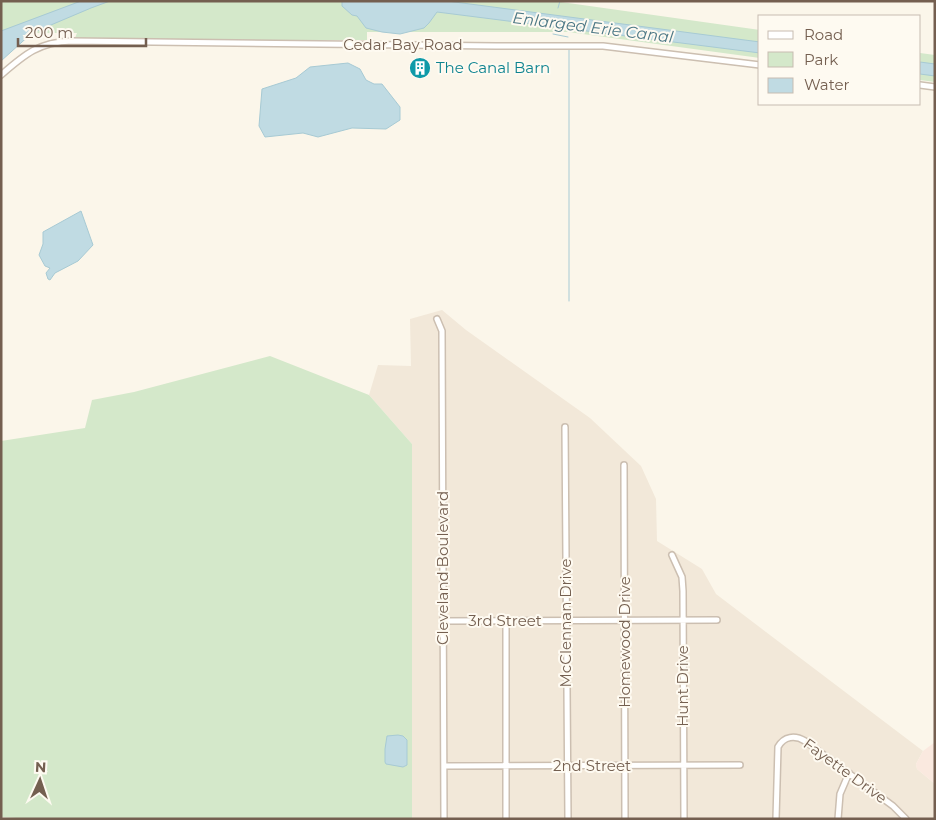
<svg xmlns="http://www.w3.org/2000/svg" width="936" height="820" font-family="Montserrat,sans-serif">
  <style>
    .residential { fill: #f2e8d9 }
    .commercial { fill: #fae9df }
    .green { fill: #d4e8ca }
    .water { fill: #c0dbe3; stroke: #a7cad4 }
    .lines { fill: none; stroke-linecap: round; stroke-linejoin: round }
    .stream { stroke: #a7cad4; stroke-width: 1 }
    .minor-casing { stroke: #ccbfb1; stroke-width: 8 }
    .minor { stroke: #fff; stroke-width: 5 }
    .labels { text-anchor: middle; stroke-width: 4; stroke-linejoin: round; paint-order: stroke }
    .street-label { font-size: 15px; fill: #745f50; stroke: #fefaf1 }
    .culture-label { font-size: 15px; fill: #0d838f; stroke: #fefaf1; text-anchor: start }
    .water-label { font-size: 16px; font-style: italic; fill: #4b7785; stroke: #fefaf1 }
  </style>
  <rect width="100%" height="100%" fill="#fbf6ea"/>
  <path class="residential" d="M 442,310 L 466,330 L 590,418 L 641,466 L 656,499 L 657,541 L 702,569 L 716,594 L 923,751 L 916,764 L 917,769 L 935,784 L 935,819 L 412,819 L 412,444 L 369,395 L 378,365 L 411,366 L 410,319 Z"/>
  <path class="commercial" d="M 935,742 L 935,784 L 917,769 L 916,764 L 923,751 Z"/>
  <path class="green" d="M 1,1 L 554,1 L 760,30 L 760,58 L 568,32 L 367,32 L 367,40 L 176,40 L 75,38 L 77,33 L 20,33 L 1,51 Z
    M 920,53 L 935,55 L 935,82 L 920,80 Z
    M 270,356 L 369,395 L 412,444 L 412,819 L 31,819 L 1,817 L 1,441 L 85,428 L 92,400 L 134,392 Z"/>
  <path class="water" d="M 81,1 L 110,1 L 91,8 L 32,33 L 1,61 L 1,31 Z
    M 342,1 L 447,1 L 760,42 L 760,53 L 437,12 L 429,23 L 424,28 L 400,34 L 382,32 L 366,28 L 357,16 L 352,15 L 342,6 Z
    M 920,62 L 935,64 L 935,76 L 920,74 Z
    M 348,63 L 360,69 L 366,80 L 374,84 L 382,84 L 400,107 L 400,120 L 386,129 L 352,128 L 318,137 L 303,133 L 265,137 L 259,126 L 262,89 L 296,78 L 310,67 Z
    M 81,211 L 93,245 L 78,261 L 55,273 L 50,280 L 48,279 L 46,273 L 50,268 L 45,266 L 39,255 L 43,244 L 43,232 Z
    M 398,735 L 403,736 L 407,740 L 407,765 L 403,767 L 386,764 L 385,762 L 385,749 L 387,736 Z"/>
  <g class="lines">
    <path class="stream" d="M 558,8 L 560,1
      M 553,34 L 568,37
      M 569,301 L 569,50"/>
    <g class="minor-casing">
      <path id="minor" d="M 1,75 C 25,54 39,42 72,41 L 496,46 L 603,46 L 760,65
        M 920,85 L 935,87
        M 437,319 L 442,331 L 444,819
        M 565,427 L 568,819
        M 624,465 L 625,819
        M 672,555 L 682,577 L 683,591 L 684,819
        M 506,620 L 506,819
        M 443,621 L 717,620
        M 444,766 L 740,765
        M 776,819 L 778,747 C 784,736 795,735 805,741 L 893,806 L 906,819
        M 838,819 L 840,794 L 849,773"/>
    </g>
    <use href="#minor" class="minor"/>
  </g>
  <defs>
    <g id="building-disc" transform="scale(1.125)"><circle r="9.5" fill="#0f9aa8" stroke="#fefaf1"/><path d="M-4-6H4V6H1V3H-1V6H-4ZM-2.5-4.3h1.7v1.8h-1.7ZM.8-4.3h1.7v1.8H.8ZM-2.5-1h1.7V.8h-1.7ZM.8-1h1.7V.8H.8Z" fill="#fff"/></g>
  </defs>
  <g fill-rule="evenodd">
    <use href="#building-disc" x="420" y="68"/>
  </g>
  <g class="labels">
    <g class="street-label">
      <text x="403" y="50">Cedar Bay Road</text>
      <text transform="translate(443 568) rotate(-90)" y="5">Cleveland Boulevard</text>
      <text x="505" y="626">3rd Street</text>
      <text transform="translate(566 623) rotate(-90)" y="5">McClennan Drive</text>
      <text transform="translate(625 642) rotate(-90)" y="5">Homewood Drive</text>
      <text transform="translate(683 686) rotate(-90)" y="5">Hunt Drive</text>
      <text x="592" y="771">2nd Street</text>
      <text transform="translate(845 771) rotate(36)" y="5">Fayette Drive</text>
    </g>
    <g class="culture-label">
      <text x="436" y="73">The Canal Barn</text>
    </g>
    <g class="water-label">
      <text transform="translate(593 27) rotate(7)" y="6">Enlarged Erie Canal</text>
    </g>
  </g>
  <rect width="936" height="820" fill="none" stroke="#745f50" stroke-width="5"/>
  <rect x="758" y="15" width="162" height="90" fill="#fefaf1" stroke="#c7bcb1"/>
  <rect x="768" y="31" width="25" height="8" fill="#ffffff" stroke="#c7bcb1"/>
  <text x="804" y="40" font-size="15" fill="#745f50">Road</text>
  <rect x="768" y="52" width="25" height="15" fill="#d4e8ca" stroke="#c7bcb1"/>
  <text x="804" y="65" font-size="15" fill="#745f50">Park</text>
  <rect x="768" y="78" width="25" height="15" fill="#c0dbe3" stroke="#c7bcb1"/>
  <text x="804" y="90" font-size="15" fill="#745f50">Water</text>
  <g transform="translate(40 780) rotate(3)" stroke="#fefaf1" stroke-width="4" paint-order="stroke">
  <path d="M0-4L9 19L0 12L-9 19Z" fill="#745f50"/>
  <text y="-8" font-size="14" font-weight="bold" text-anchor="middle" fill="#745f50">N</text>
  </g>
  <path d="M18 38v8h128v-8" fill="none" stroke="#745f50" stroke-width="2.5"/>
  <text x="25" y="38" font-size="15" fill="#745f50" stroke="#fefaf1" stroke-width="4" paint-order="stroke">200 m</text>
</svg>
